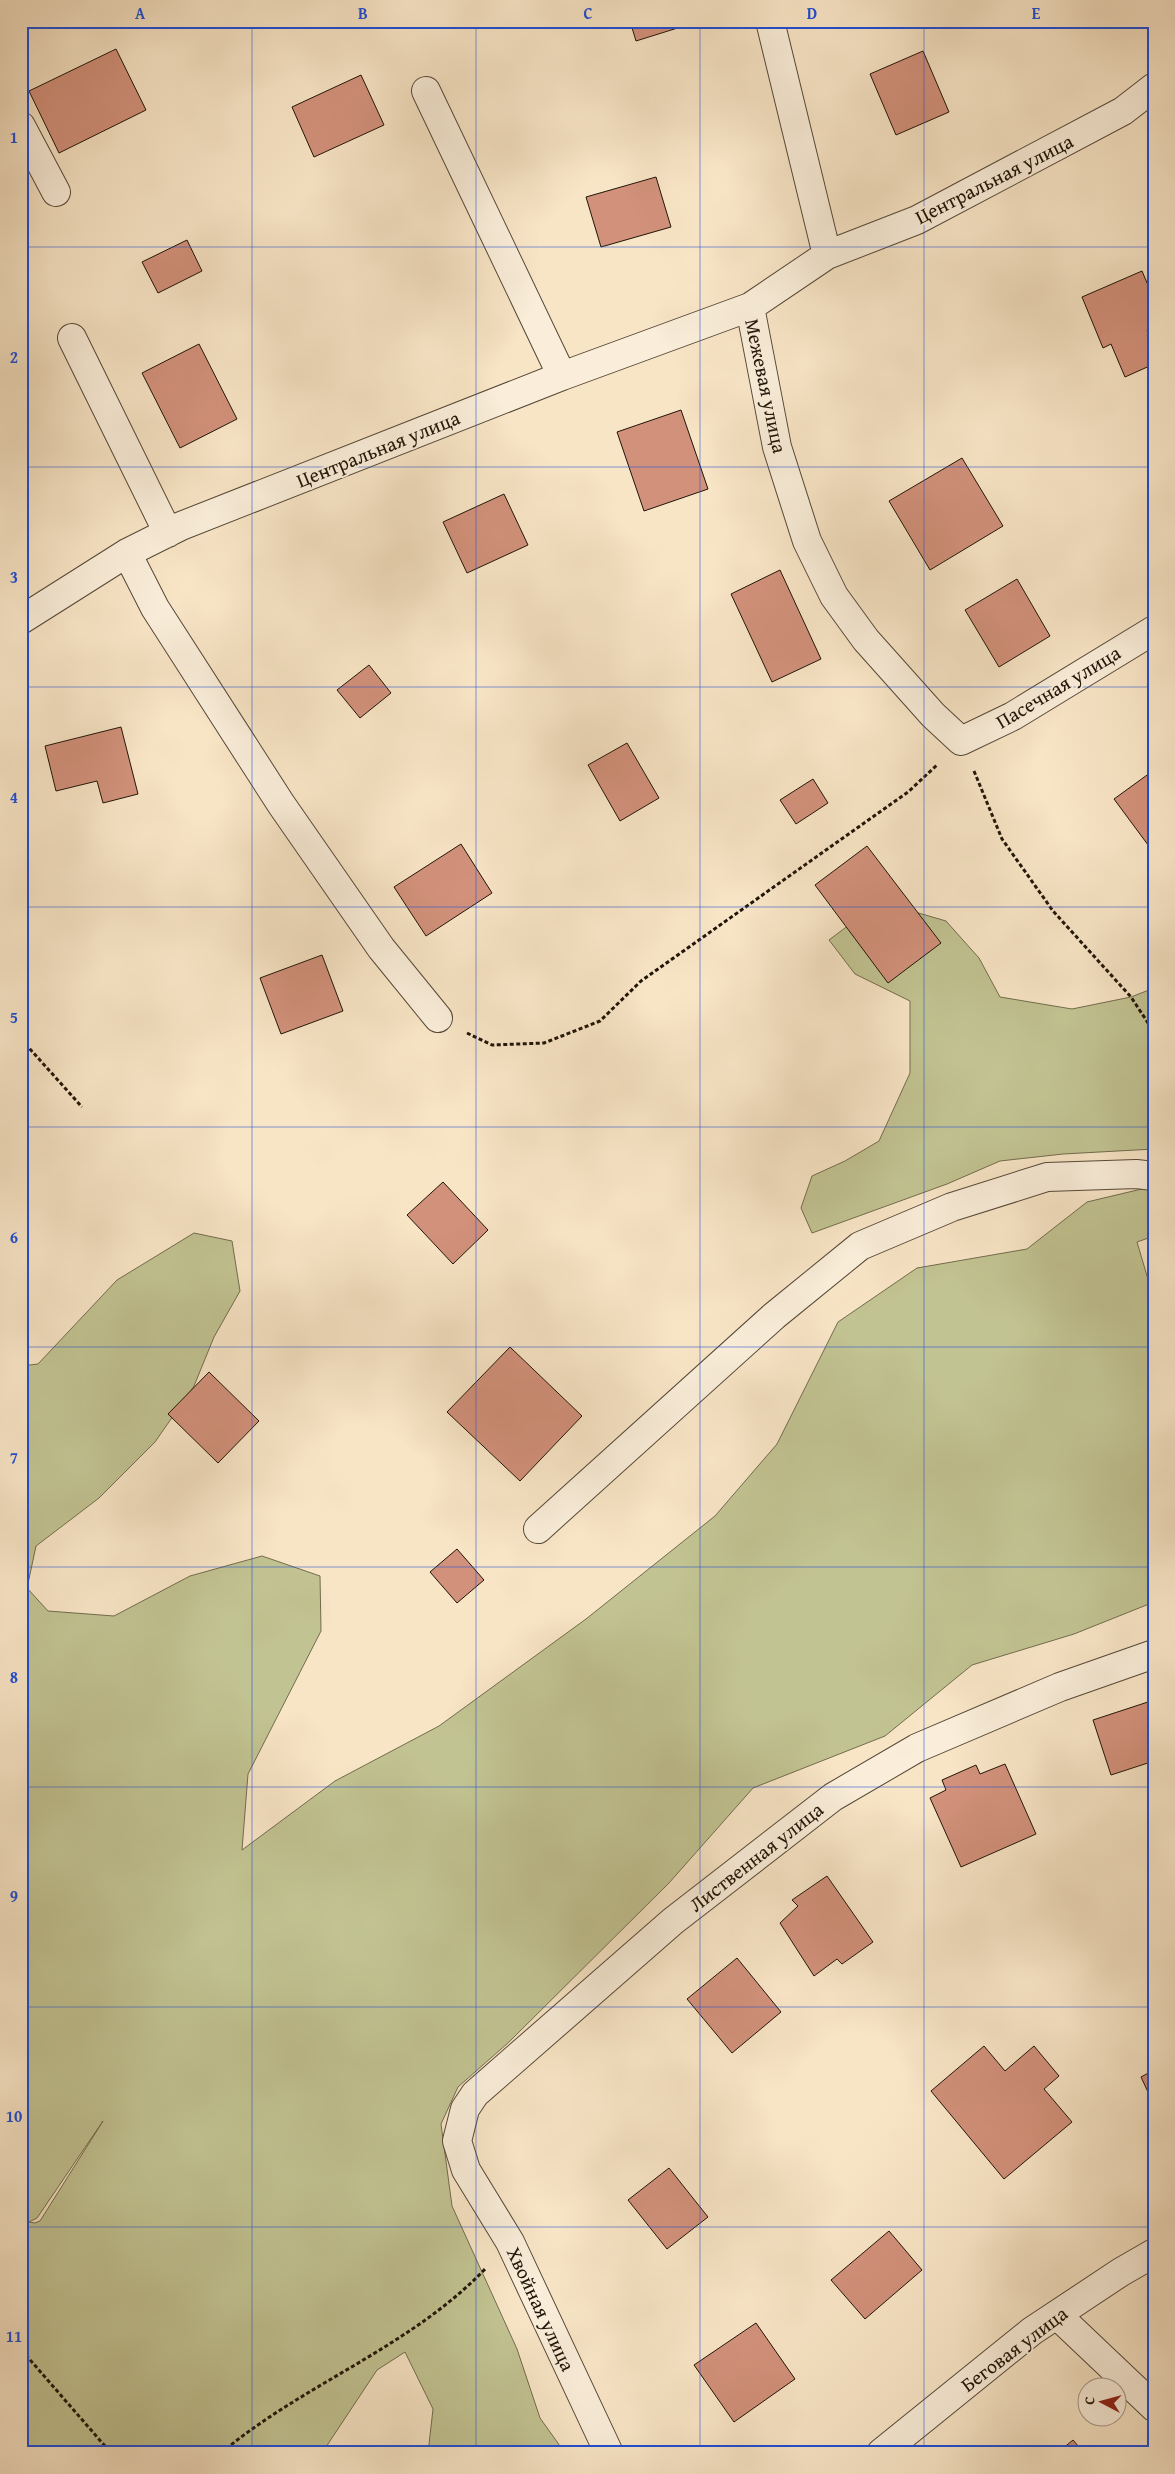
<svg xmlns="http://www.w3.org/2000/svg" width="1175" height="2474" font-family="'Gentium Book Plus',serif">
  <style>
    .green { fill: #c2c392; stroke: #716c4d; fill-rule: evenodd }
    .building { fill: #d2917b; stroke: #201408 }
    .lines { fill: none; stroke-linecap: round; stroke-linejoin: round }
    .minor-casing { stroke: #564838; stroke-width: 30 }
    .path { stroke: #201408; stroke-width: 3; stroke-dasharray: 4 2.5; stroke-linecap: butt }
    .minor { stroke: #faeeda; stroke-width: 28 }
    .grid { fill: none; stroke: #1d4ed8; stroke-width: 1; stroke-opacity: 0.55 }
    .labels { text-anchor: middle; stroke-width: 4; stroke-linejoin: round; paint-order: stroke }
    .street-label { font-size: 20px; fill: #201408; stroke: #faeeda }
    .neatline { fill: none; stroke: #1d4ed8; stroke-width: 2 }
    .grid-label { font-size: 16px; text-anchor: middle; font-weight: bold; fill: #1d4ed8 }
  </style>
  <rect width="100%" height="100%" fill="#f8e5c6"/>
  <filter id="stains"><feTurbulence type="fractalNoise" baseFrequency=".004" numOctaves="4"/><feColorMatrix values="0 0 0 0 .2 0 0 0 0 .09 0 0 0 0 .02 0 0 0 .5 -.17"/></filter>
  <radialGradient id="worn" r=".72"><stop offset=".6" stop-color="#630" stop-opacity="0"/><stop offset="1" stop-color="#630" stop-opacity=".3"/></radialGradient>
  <path class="green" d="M 891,905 L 946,921 L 979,958 L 1000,997 L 1072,1009 L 1131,997 L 1154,988 L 1154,1149 L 1063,1154 L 1000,1161 L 947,1184 L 812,1233 L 801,1208 L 812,1176 L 845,1161 L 879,1141 L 910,1073 L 910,1001 L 855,974 L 829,940 L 857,919 Z
    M 1150,1187 L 1154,1189 L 1154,1236 L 1137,1242 L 1150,1286 L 1154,1289 L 1154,1602 L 1074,1634 L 972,1665 L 885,1736 L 753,1788 L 669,1883 L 509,2042 L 458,2087 L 441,2124 L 452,2206 L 517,2349 L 540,2418 L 565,2453 L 428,2453 L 433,2409 L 405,2352 L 377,2370 L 322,2453 L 21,2453 L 21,1366 L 38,1364 L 117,1280 L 194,1233 L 232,1241 L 240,1291 L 214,1337 L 194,1386 L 155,1442 L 99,1498 L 36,1546 L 27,1588 L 48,1611 L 114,1616 L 190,1576 L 262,1556 L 320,1576 L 321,1631 L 248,1774 L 242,1850 L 335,1781 L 439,1726 L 586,1619 L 715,1516 L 777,1444 L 838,1322 L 917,1268 L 1027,1249 L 1087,1202 ZM 103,2121 L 40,2221 L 35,2223 L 29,2222 L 37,2218 Z"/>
  <path class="building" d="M 630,21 L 683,21 L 684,26 L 636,41 Z
    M 116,49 L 146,110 L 59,153 L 29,91 Z
    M 923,51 L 949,112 L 896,135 L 870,74 Z
    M 361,75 L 384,125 L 314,157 L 292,107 Z
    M 656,177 L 671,227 L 601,247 L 586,197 Z
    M 187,240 L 202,271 L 158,293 L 142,262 Z
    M 1142,271 L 1154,299 L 1154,327 L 1147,330 L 1154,345 L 1154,364 L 1125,377 L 1111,344 L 1103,348 L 1082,297 Z
    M 199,344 L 237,419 L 180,448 L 142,373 Z
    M 681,410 L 708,489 L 644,511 L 617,432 Z
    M 962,458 L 1003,526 L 930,570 L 889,501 Z
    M 504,494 L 528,545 L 467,573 L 443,522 Z
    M 780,570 L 821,659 L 772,682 L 731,594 Z
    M 1017,579 L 1050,636 L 999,667 L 965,610 Z
    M 369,665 L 391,693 L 360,718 L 337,690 Z
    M 121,727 L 138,794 L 103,803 L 97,781 L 56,791 L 45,746 Z
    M 627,743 L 659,798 L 620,821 L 588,765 Z
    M 1154,770 L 1154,853 L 1114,799 Z
    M 813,779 L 828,803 L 796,824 L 780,800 Z
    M 461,844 L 492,893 L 426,936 L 394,887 Z
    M 867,846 L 941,943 L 888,983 L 815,885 Z
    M 322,955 L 343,1011 L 281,1034 L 260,978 Z
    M 443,1182 L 488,1230 L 453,1264 L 407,1215 Z
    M 510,1347 L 582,1416 L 520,1481 L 447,1412 Z
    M 209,1372 L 259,1421 L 218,1463 L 168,1414 Z
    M 457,1549 L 484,1580 L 457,1603 L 430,1572 Z
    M 1154,1700 L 1154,1761 L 1111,1775 L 1093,1720 Z
    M 1005,1764 L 1036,1834 L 961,1867 L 930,1798 L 946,1790 L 942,1780 L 976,1765 L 980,1774 Z
    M 827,1876 L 873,1942 L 842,1964 L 837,1959 L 814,1976 L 780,1923 L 798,1906 L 792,1900 Z
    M 737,1958 L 781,2012 L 732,2053 L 687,1999 Z
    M 984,2046 L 1005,2071 L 1034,2046 L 1059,2076 L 1044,2089 L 1072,2122 L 1004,2179 L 931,2091 Z
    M 1154,2070 L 1154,2105 L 1141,2077 Z
    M 669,2168 L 708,2217 L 667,2249 L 628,2200 Z
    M 889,2231 L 922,2270 L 865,2319 L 831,2280 Z
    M 756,2323 L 795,2379 L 734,2422 L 694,2365 Z
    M 1073,2440 L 1084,2453 L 1057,2453 Z"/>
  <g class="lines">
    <g class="minor-casing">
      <path id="minor" d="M 770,21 L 827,255 L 750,307 L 777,447 L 807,541 L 834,596 L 866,640 L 933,715 L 961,741 L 1013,716 L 1154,630
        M 426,91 L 562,376
        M 21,126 L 56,192
        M 827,255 L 917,220 L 1123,111 L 1154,87
        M 72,338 L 168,533
        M 127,553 L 155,608 L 281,804 L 381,948 L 438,1018
        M 21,620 L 127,553 L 181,526 L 562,376 L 750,307
        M 538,1529 L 774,1316 L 860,1246 L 952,1207 L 1047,1177 L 1136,1174 L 1154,1176
        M 1057,2315 L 1154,2407
        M 609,2453 L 510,2242 L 466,2170 L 457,2141 L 465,2109 L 475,2094 L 673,1921 L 833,1797 L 917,1748 L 1060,1687 L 1154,1654
        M 881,2453 L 1032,2331 L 1121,2272 L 1154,2253"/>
    </g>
    <path class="path" d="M 974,771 L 1002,839 L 1053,911 L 1131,997 L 1154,1032
      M 467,1033 L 492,1045 L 544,1043 L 600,1021 L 641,981 L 908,792 L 937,765
      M 21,1039 L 82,1107
      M 21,2343 L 25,2354 L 111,2453
      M 221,2453 C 303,2384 411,2347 486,2268"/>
    <use href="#minor" class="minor"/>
  </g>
  <path class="grid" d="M 252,21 L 252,2453M 476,21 L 476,2453M 700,21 L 700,2453M 924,21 L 924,2453M 21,247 L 1154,247M 21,467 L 1154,467M 21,687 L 1154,687M 21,907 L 1154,907M 21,1127 L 1154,1127M 21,1347 L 1154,1347M 21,1567 L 1154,1567M 21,1787 L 1154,1787M 21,2007 L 1154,2007M 21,2227 L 1154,2227"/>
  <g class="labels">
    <g class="street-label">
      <text transform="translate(994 179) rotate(-27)" y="7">Центральная улица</text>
      <text transform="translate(766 386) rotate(78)" y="7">Межевая улица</text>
      <text transform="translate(378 449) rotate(-22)" y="7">Центральная улица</text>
      <text transform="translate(1058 687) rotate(-31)" y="7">Пасечная улица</text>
      <text transform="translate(756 1857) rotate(-38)" y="7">Лиственная улица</text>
      <text transform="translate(541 2309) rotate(65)" y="7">Хвойная улица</text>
      <text transform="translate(1014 2349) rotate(-37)" y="7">Беговая улица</text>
    </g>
  </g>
  <rect width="1175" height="2474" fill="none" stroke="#f8e5c6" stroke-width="55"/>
  <g transform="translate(1102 2402) rotate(276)"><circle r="24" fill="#faeeda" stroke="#a39786"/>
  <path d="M0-4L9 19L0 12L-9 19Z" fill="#8f2418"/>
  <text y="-8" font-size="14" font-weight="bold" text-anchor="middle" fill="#201408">С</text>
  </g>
  <rect x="28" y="28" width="1120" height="2418" class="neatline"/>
  <g class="grid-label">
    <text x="140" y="19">A</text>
    <text x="363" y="19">B</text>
    <text x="588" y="19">C</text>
    <text x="812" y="19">D</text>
    <text x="1036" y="19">E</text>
    <text x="14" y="143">1</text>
    <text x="14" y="363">2</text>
    <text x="14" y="583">3</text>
    <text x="14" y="803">4</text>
    <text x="14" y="1023">5</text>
    <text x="14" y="1243">6</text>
    <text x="14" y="1463">7</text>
    <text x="14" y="1683">8</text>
    <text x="14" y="1902">9</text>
    <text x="14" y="2122">10</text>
    <text x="14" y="2342">11</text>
  </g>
  <rect width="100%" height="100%" filter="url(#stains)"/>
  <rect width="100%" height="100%" fill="url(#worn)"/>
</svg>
